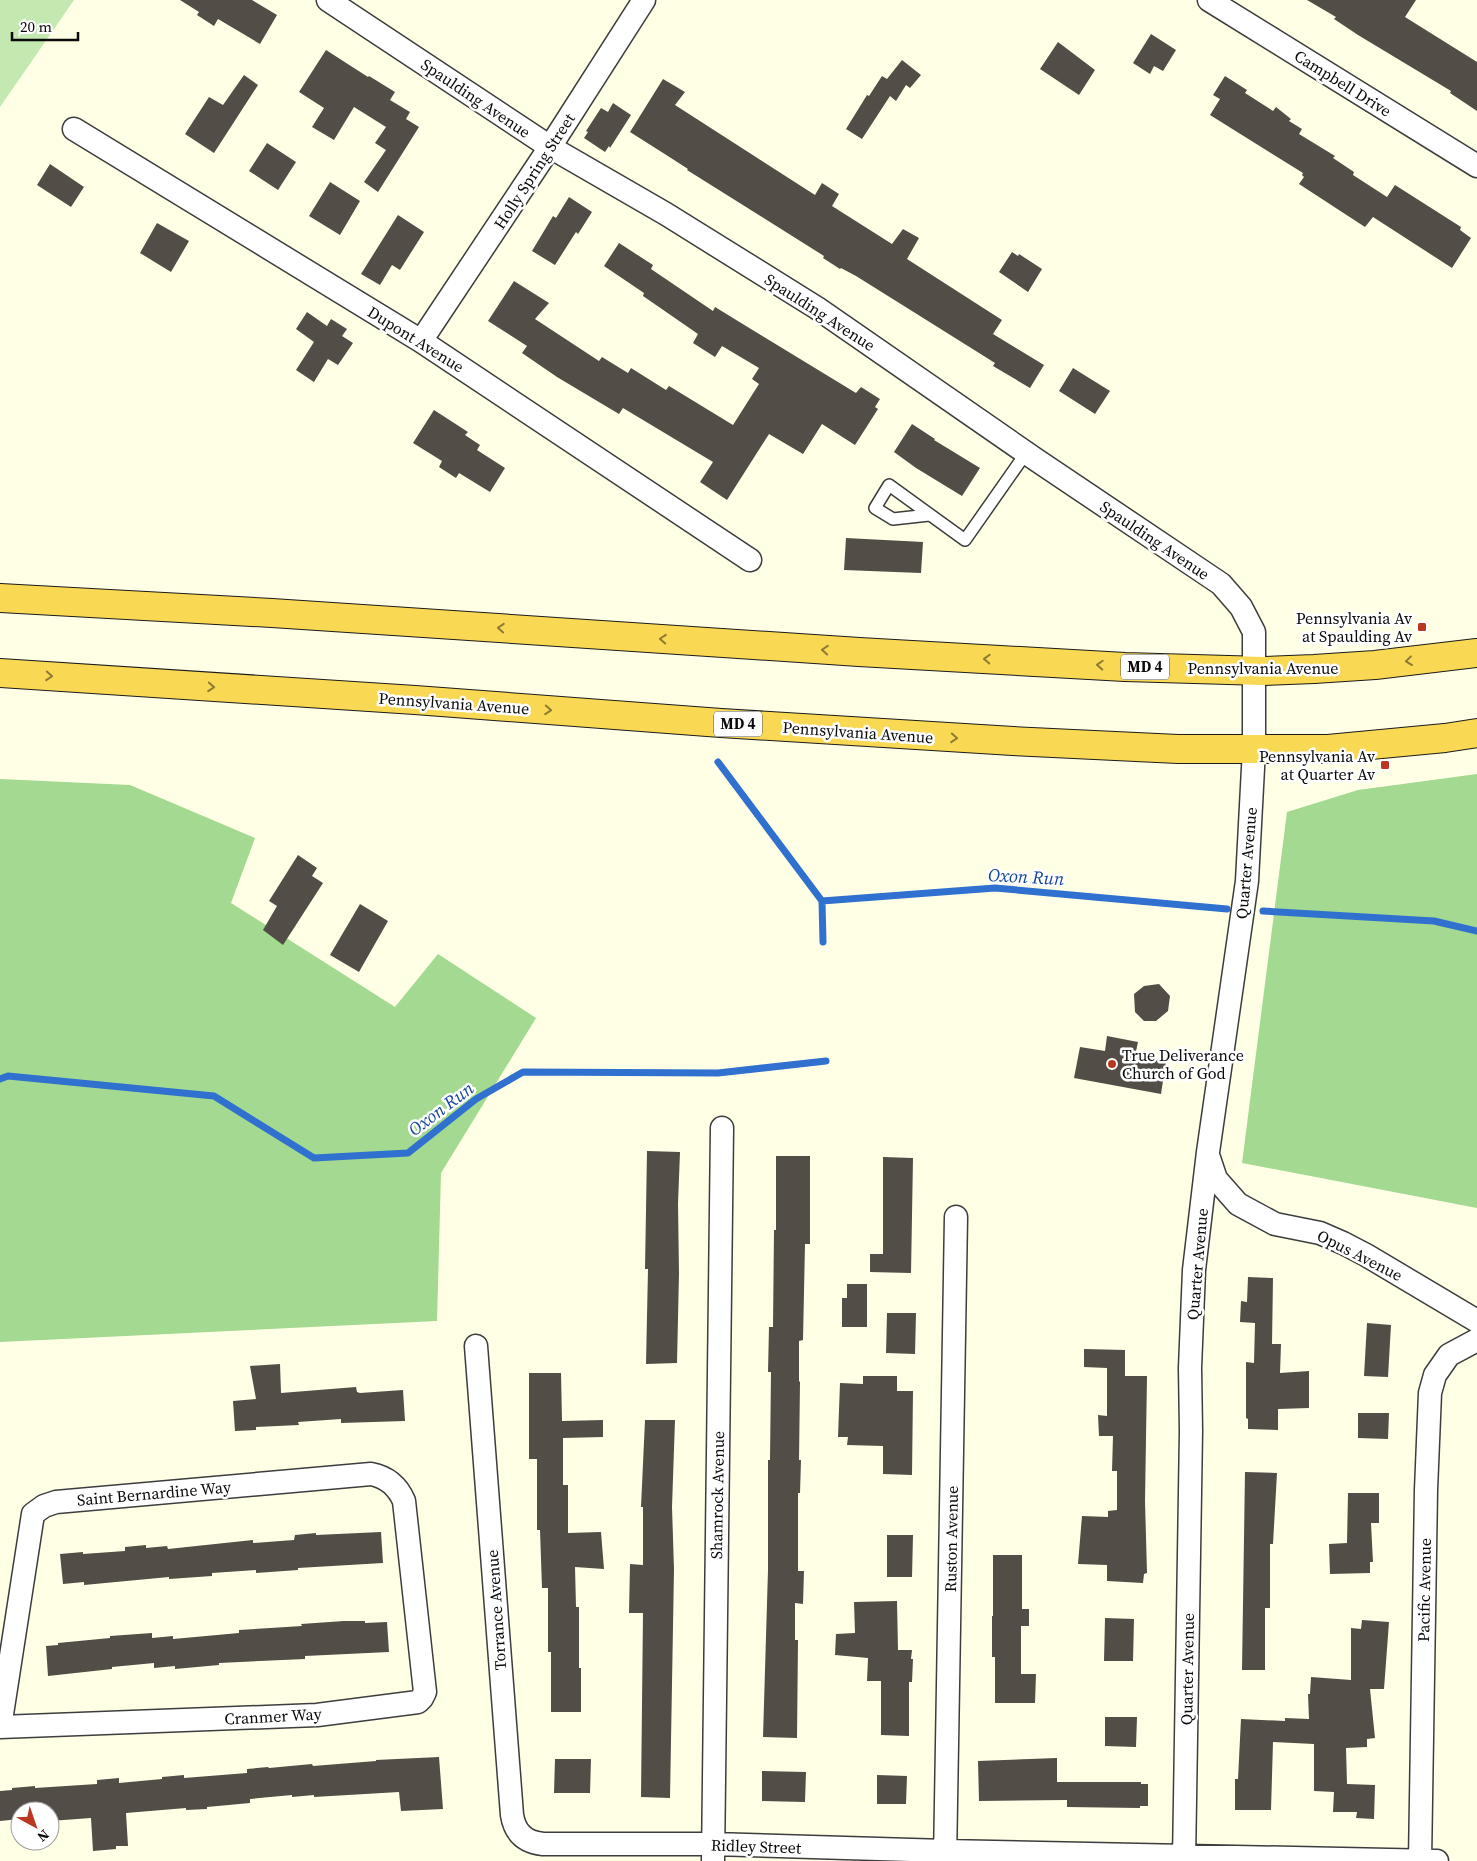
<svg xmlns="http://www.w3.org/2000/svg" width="1477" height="1861" font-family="'Source Serif 4',serif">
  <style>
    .green { fill: #c3e9b1 }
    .forest { fill: #a3d990 }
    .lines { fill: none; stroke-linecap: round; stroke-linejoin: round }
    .stream { stroke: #3071cf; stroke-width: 7 }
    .building { fill: #524d46 }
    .service-casing { stroke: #3d3d3d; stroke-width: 14 }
    .minor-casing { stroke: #3d3d3d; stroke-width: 25 }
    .trunk-casing { stroke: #1b1b1b; stroke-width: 30 }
    .service { stroke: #fff; stroke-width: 11 }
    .minor { stroke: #fff; stroke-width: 22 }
    .trunk { stroke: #f9d853; stroke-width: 28 }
    .oneway { stroke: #8d7b32 }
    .poi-dot { fill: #ba3721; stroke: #fff; stroke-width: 2 }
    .labels { text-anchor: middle; stroke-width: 5; stroke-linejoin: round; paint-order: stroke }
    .shield { fill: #fff; stroke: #545454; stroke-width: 1 }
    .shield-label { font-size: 15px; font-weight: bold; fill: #0a0a0a }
    .street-label { font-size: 16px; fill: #0a0a0a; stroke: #fff }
    .poi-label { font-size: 16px; fill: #0a0a0a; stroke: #fff; text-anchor: end }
    .water-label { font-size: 18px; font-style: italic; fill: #13459b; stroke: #fff }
  </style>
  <rect width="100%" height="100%" fill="#ffffe6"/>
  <path class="green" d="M 0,0 L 74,0 L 0,107 Z"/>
  <path class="forest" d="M 1477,774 L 1477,1208 L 1242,1163 L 1287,812 L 1358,790 Z
    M 0,779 L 130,785 L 255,838 L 231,903 L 395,1007 L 438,954 L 536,1018 L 441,1173 L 437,1321 L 0,1342 Z"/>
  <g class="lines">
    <path class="stream" d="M 718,762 L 822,901 L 995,888 L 1227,909
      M 822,901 L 823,942
      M 1263,911 L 1434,921 L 1477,931
      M 0,1079 L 8,1076 L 214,1096 L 314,1158 L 408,1153 L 476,1099 L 523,1072 L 718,1073 L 826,1061"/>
  </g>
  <path class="building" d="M 180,0 L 252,0 L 277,15 L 260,44 L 218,19 L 214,26 L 197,15 L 199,12 Z
    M 1307,0 L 1416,0 L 1405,17 L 1477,62 L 1477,111 L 1450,93 L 1451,91 L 1358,35 L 1334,19 L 1336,17 Z
    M 1151,34 L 1176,50 L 1163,71 L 1154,66 L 1150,74 L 1133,63 Z
    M 1058,42 L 1095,70 L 1079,95 L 1040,69 Z
    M 326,50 L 368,77 L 369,76 L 395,92 L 390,100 L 410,112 L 406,119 L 419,127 L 378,192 L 364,182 L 386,150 L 375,143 L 386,127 L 354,107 L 334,140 L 312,127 L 324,108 L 299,92 Z
    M 902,60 L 921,75 L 910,88 L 906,85 L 896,101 L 890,96 L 862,139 L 846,129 L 867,95 L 869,96 L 882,76 L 887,79 Z
    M 244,75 L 258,85 L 214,153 L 185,134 L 209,97 L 223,105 Z
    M 1225,76 L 1247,90 L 1245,93 L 1273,111 L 1276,107 L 1291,119 L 1289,121 L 1302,129 L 1299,134 L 1335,156 L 1333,158 L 1354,172 L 1353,175 L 1387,197 L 1395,185 L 1461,227 L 1460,230 L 1471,238 L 1452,268 L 1373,217 L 1365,227 L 1299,184 L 1304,177 L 1302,175 L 1303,173 L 1210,115 L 1220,99 L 1213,95 Z
    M 663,79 L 685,92 L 675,105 L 815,195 L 822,183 L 839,194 L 832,206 L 892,244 L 903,229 L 919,238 L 907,259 L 1002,320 L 993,334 L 1044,365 L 1030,388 L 993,366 L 995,363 L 912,311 L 856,276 L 841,268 L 840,269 L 823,258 L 824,256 L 687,170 L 688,169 L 671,158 L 630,132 Z
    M 613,103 L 631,115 L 610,148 L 609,146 L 605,152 L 584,138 L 588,132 L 586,131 L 601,108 L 608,112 Z
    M 267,143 L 296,162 L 278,190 L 249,171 Z
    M 50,164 L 84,187 L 71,207 L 37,185 Z
    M 330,182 L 360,201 L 340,235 L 309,216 Z
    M 569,197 L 592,212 L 578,234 L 576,232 L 555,265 L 532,251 L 553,216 L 556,218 Z
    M 398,215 L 424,232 L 400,270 L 392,265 L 380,285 L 361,274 Z
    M 157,223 L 189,241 L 171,272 L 140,253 Z
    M 619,243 L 653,265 L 651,269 L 713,311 L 715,307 L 856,393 L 861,387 L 880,399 L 875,407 L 878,409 L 855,445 L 822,424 L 803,454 L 769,434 L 727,500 L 700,482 L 713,462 L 623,408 L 619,414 L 557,377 L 522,353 L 527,346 L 488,321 L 514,281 L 549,303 L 535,319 L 599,361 L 602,357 L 628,373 L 631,368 L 666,390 L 669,386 L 733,425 L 759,384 L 752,379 L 759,368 L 722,346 L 715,357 L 693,343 L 698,334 L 643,296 L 644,293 L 604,266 Z
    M 1012,252 L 1018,256 L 1019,254 L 1042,269 L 1028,292 L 999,272 Z
    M 307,312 L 327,326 L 331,319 L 347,329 L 342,336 L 353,343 L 338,365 L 328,359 L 314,382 L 296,370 L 314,342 L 296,329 Z
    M 1073,368 L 1110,391 L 1095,414 L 1059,391 Z
    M 434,410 L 468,432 L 465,435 L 480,445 L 477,450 L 505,468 L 490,492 L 459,473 L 456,478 L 439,467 L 442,461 L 413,443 Z
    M 912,424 L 935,439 L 934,440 L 980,468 L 962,496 L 916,468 L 894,452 Z
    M 846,538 L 923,542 L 921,573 L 844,570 Z
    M 298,855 L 317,868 L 312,876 L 323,883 L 283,945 L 263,930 L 277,906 L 269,901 Z
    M 360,904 L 388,921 L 359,972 L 330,955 Z
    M 1159,984 L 1170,996 L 1168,1011 L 1156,1021 L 1144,1021 L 1135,1012 L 1134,994 L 1144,986 Z
    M 1107,1036 L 1138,1042 L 1135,1056 L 1166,1061 L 1161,1094 L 1074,1078 L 1080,1047 L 1105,1051 Z
    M 647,1151 L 680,1152 L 678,1204 L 679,1273 L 677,1363 L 646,1364 L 648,1269 L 645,1269 Z
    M 776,1156 L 810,1156 L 810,1244 L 805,1244 L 803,1340 L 799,1341 L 799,1381 L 800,1382 L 799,1460 L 801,1460 L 800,1493 L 798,1493 L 798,1571 L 804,1571 L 803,1604 L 795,1603 L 795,1640 L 798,1640 L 797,1738 L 763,1737 L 768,1570 L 768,1460 L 770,1460 L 771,1372 L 768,1372 L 769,1327 L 773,1327 L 774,1230 L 776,1230 Z
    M 883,1157 L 913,1158 L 911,1273 L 870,1272 L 870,1254 L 883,1254 Z
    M 1248,1277 L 1273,1278 L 1272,1344 L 1281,1344 L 1280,1373 L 1309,1371 L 1309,1408 L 1278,1409 L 1278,1430 L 1248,1429 L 1248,1419 L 1246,1418 L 1246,1362 L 1254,1363 L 1255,1323 L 1240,1322 L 1241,1301 L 1247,1302 Z
    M 847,1284 L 867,1284 L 867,1327 L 842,1327 L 842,1298 L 847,1298 Z
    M 887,1313 L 916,1313 L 915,1354 L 886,1353 Z
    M 1367,1323 L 1391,1325 L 1388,1377 L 1364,1376 Z
    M 1084,1349 L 1125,1350 L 1125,1376 L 1147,1376 L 1145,1501 L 1147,1573 L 1144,1574 L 1143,1583 L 1107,1581 L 1107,1565 L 1078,1564 L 1082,1516 L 1108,1517 L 1108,1511 L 1117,1510 L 1117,1471 L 1112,1471 L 1113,1436 L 1099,1436 L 1098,1415 L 1107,1416 L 1107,1368 L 1084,1367 Z
    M 280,1364 L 281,1393 L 356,1387 L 357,1392 L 360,1393 L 403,1390 L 405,1421 L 341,1423 L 341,1419 L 298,1422 L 299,1425 L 256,1427 L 256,1430 L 235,1431 L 233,1401 L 256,1399 L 250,1366 Z
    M 529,1373 L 561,1373 L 562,1421 L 603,1420 L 603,1437 L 563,1438 L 563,1485 L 568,1485 L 568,1533 L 601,1532 L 604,1569 L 575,1567 L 576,1607 L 579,1607 L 579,1668 L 581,1668 L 581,1712 L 551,1712 L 551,1652 L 548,1652 L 548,1588 L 542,1588 L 540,1530 L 537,1530 L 537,1459 L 529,1459 Z
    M 863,1376 L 897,1376 L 897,1391 L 913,1391 L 912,1475 L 883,1474 L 883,1446 L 847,1445 L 848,1437 L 838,1437 L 840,1383 L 863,1384 Z
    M 1358,1413 L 1389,1413 L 1388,1439 L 1358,1438 Z
    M 645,1420 L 675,1420 L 672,1507 L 674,1569 L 670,1798 L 641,1797 L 643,1613 L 629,1613 L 630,1564 L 643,1565 L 643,1507 L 641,1507 Z
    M 1245,1472 L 1277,1473 L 1273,1544 L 1270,1544 L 1270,1608 L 1265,1608 L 1265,1670 L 1242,1670 Z
    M 1348,1493 L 1379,1493 L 1379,1523 L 1371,1523 L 1373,1562 L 1370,1562 L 1370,1573 L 1330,1574 L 1329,1544 L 1347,1543 Z
    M 381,1532 L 383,1563 L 298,1568 L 298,1570 L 256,1573 L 256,1570 L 212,1573 L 212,1576 L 169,1579 L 169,1577 L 84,1585 L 84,1582 L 63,1584 L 60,1554 L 83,1552 L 83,1554 L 125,1551 L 125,1547 L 146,1545 L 146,1548 L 167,1546 L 168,1549 L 253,1540 L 253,1543 L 294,1540 L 295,1535 L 316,1533 L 316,1535 Z
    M 887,1535 L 913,1535 L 912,1577 L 887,1577 Z
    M 993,1555 L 1022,1555 L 1022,1609 L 1029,1609 L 1029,1626 L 1021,1626 L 1021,1674 L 1036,1674 L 1035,1703 L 995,1703 L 995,1657 L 992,1657 L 992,1616 L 993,1616 Z
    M 897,1601 L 898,1650 L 912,1650 L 911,1659 L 913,1659 L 912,1682 L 909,1682 L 909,1736 L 881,1735 L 881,1681 L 867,1681 L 868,1658 L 835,1655 L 836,1634 L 855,1633 L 854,1602 Z
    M 1105,1618 L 1134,1619 L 1133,1661 L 1104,1661 Z
    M 1362,1620 L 1389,1622 L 1384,1689 L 1370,1689 L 1375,1738 L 1367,1739 L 1367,1747 L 1346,1748 L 1347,1784 L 1375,1785 L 1374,1819 L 1356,1818 L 1357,1812 L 1333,1812 L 1334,1792 L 1314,1791 L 1314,1744 L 1273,1742 L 1271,1810 L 1235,1810 L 1235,1779 L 1238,1779 L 1241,1719 L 1285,1721 L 1285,1718 L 1309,1719 L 1308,1694 L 1310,1694 L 1311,1677 L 1351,1680 L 1351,1628 L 1361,1629 Z
    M 344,1621 L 365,1621 L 365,1623 L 387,1622 L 389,1652 L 305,1656 L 305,1659 L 219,1663 L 219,1665 L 175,1669 L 175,1666 L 154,1668 L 154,1663 L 112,1667 L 112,1669 L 48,1676 L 46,1646 L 58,1645 L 58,1643 L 110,1638 L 110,1636 L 152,1633 L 152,1638 L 173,1636 L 173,1639 L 239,1633 L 239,1630 L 302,1626 L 301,1624 Z
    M 1105,1717 L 1137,1717 L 1136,1747 L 1105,1746 Z
    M 439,1757 L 443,1809 L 401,1811 L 399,1792 L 314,1797 L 314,1795 L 292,1797 L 292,1795 L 250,1799 L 250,1803 L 207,1807 L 207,1809 L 186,1810 L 186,1808 L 126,1813 L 128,1846 L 116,1846 L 116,1849 L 93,1851 L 91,1818 L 50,1821 L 50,1811 L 20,1811 L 20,1819 L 0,1821 L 0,1791 L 12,1790 L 12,1788 L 35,1786 L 35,1788 L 97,1784 L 97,1780 L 119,1778 L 119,1783 L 162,1779 L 162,1777 L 184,1775 L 184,1778 L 247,1773 L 247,1769 L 268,1767 L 269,1768 L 312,1764 L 313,1766 L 376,1761 L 376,1760 Z
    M 1057,1758 L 1057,1782 L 1141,1782 L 1141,1784 L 1148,1784 L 1148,1806 L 1140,1806 L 1140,1808 L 1067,1807 L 1067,1800 L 979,1801 L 978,1761 Z
    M 555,1759 L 591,1759 L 590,1793 L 554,1793 Z
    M 762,1771 L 806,1772 L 805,1802 L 762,1801 Z
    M 877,1775 L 907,1776 L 906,1804 L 877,1804 Z"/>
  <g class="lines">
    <g class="service-casing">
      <path id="service" d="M 929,515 L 893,519 L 875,508 L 889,485 L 965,540 L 1026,453"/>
    </g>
    <g class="minor-casing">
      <path id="minor" d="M 328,0 L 550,147 L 666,214 L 817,308 L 1035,459 L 1221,584 L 1241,607 L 1254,632 L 1254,749 L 1247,881 L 1208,1152 L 1194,1270 L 1190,1368 L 1191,1431 L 1184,1861
        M 1209,0 L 1477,166
        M 74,129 L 421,341 L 750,560
        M 421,341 L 550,147 L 644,0
        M 1209,1158 L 1216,1179 L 1238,1204 L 1275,1224 L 1320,1233 L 1343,1243 L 1366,1255 L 1477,1321
        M 476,1346 L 512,1815 C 515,1833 525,1842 543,1844 L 713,1844 L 945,1851 L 1437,1861
        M 0,1727 L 33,1514 L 44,1506 L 56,1502 L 371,1474 C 387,1477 398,1487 404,1501 L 425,1692 L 422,1698 L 418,1702 L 317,1715 L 0,1727
        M 713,1861 L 722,1128
        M 945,1861 L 956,1217
        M 1420,1861 L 1426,1490 L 1430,1393 L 1435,1375 L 1449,1355 L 1477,1340"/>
    </g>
    <g class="trunk-casing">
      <path id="trunk" d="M 0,598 L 272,613 L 859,652 L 1125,667 L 1263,671 L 1314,669 L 1375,665 L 1477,653
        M 0,673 L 415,700 L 721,723 L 1013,741 L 1178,749 L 1328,749 L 1445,738 L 1477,733"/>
    </g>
    <use href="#service" class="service"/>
    <use href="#minor" class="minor"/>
    <use href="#trunk" class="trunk"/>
  </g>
  <defs><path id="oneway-chevron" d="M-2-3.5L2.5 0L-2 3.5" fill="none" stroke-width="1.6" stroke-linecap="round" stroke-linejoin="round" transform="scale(1.25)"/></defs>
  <g class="oneway">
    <use href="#oneway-chevron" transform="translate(501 628) rotate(-176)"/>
    <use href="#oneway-chevron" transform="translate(663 639) rotate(-176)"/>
    <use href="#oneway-chevron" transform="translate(825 650) rotate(-176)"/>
    <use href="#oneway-chevron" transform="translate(987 659) rotate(-177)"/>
    <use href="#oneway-chevron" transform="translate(1409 661) rotate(173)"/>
    <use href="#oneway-chevron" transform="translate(1100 665) rotate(-177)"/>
    <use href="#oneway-chevron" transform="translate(49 676) rotate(4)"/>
    <use href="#oneway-chevron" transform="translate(211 687) rotate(4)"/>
    <use href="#oneway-chevron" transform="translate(548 710) rotate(4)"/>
    <use href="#oneway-chevron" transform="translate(954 738) rotate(4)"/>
  </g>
  <g class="poi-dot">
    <rect x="1417" y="622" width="10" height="10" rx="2.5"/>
    <rect x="1380" y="760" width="10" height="10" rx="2.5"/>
    <circle cx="1112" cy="1064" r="5"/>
  </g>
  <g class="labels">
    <g class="shield">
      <rect x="1121" y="654.5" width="48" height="25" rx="4"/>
      <rect x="714" y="711.5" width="48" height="25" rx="4"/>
    </g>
    <g class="shield-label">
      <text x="1145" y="672">MD 4</text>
      <text x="738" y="729">MD 4</text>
    </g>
    <g class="street-label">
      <text transform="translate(1343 83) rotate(32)" y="6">Campbell Drive</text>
      <text transform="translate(476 98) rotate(34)" y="6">Spaulding Avenue</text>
      <text transform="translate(534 171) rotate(-57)" y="6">Holly Spring Street</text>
      <text transform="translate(820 312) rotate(33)" y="6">Spaulding Avenue</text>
      <text transform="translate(416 339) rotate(32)" y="6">Dupont Avenue</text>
      <text transform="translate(1155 540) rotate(34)" y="6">Spaulding Avenue</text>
      <text x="1263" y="674">Pennsylvania Avenue</text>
      <text transform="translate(454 703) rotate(4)" y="6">Pennsylvania Avenue</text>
      <text transform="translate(858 732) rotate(4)" y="6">Pennsylvania Avenue</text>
      <text transform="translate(1246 863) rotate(-85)" y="6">Quarter Avenue</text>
      <text transform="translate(1360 1255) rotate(27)" y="6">Opus Avenue</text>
      <text transform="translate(1197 1264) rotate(-85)" y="6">Quarter Avenue</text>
      <text transform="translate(154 1493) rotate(-5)" y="6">Saint Bernardine Way</text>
      <text transform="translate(717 1495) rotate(-89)" y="6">Shamrock Avenue</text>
      <text transform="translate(951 1539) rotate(-89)" y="6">Ruston Avenue</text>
      <text transform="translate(1424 1590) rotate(-89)" y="6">Pacific Avenue</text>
      <text transform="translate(496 1610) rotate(-94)" y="6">Torrance Avenue</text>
      <text transform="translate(1187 1669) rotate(-89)" y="6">Quarter Avenue</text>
      <text transform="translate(273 1716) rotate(-3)" y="6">Cranmer Way</text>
      <text transform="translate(756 1846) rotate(2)" y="6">Ridley Street</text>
    </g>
    <g class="poi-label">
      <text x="1412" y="624">Pennsylvania Av<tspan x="1412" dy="18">at Spaulding Av</tspan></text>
      <text x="1375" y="762">Pennsylvania Av<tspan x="1375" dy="18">at Quarter Av</tspan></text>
      <text x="1122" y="1061" text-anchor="start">True Deliverance<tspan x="1122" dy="18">Church of God</tspan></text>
    </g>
    <g class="water-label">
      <text transform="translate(1026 877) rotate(3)" y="6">Oxon Run</text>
      <text transform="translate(441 1109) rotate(-37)" y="6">Oxon Run</text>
    </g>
  </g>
  <g transform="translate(35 1826) rotate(140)"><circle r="24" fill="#ffffff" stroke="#9d9d9d"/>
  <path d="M0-4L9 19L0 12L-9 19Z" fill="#ba3721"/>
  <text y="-8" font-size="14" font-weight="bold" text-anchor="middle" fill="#0a0a0a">N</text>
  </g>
  <path d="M12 32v8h66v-8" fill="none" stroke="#0a0a0a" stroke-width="2.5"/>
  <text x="20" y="32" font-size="15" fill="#0a0a0a" stroke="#ffffff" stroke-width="4" paint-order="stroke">20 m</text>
</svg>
